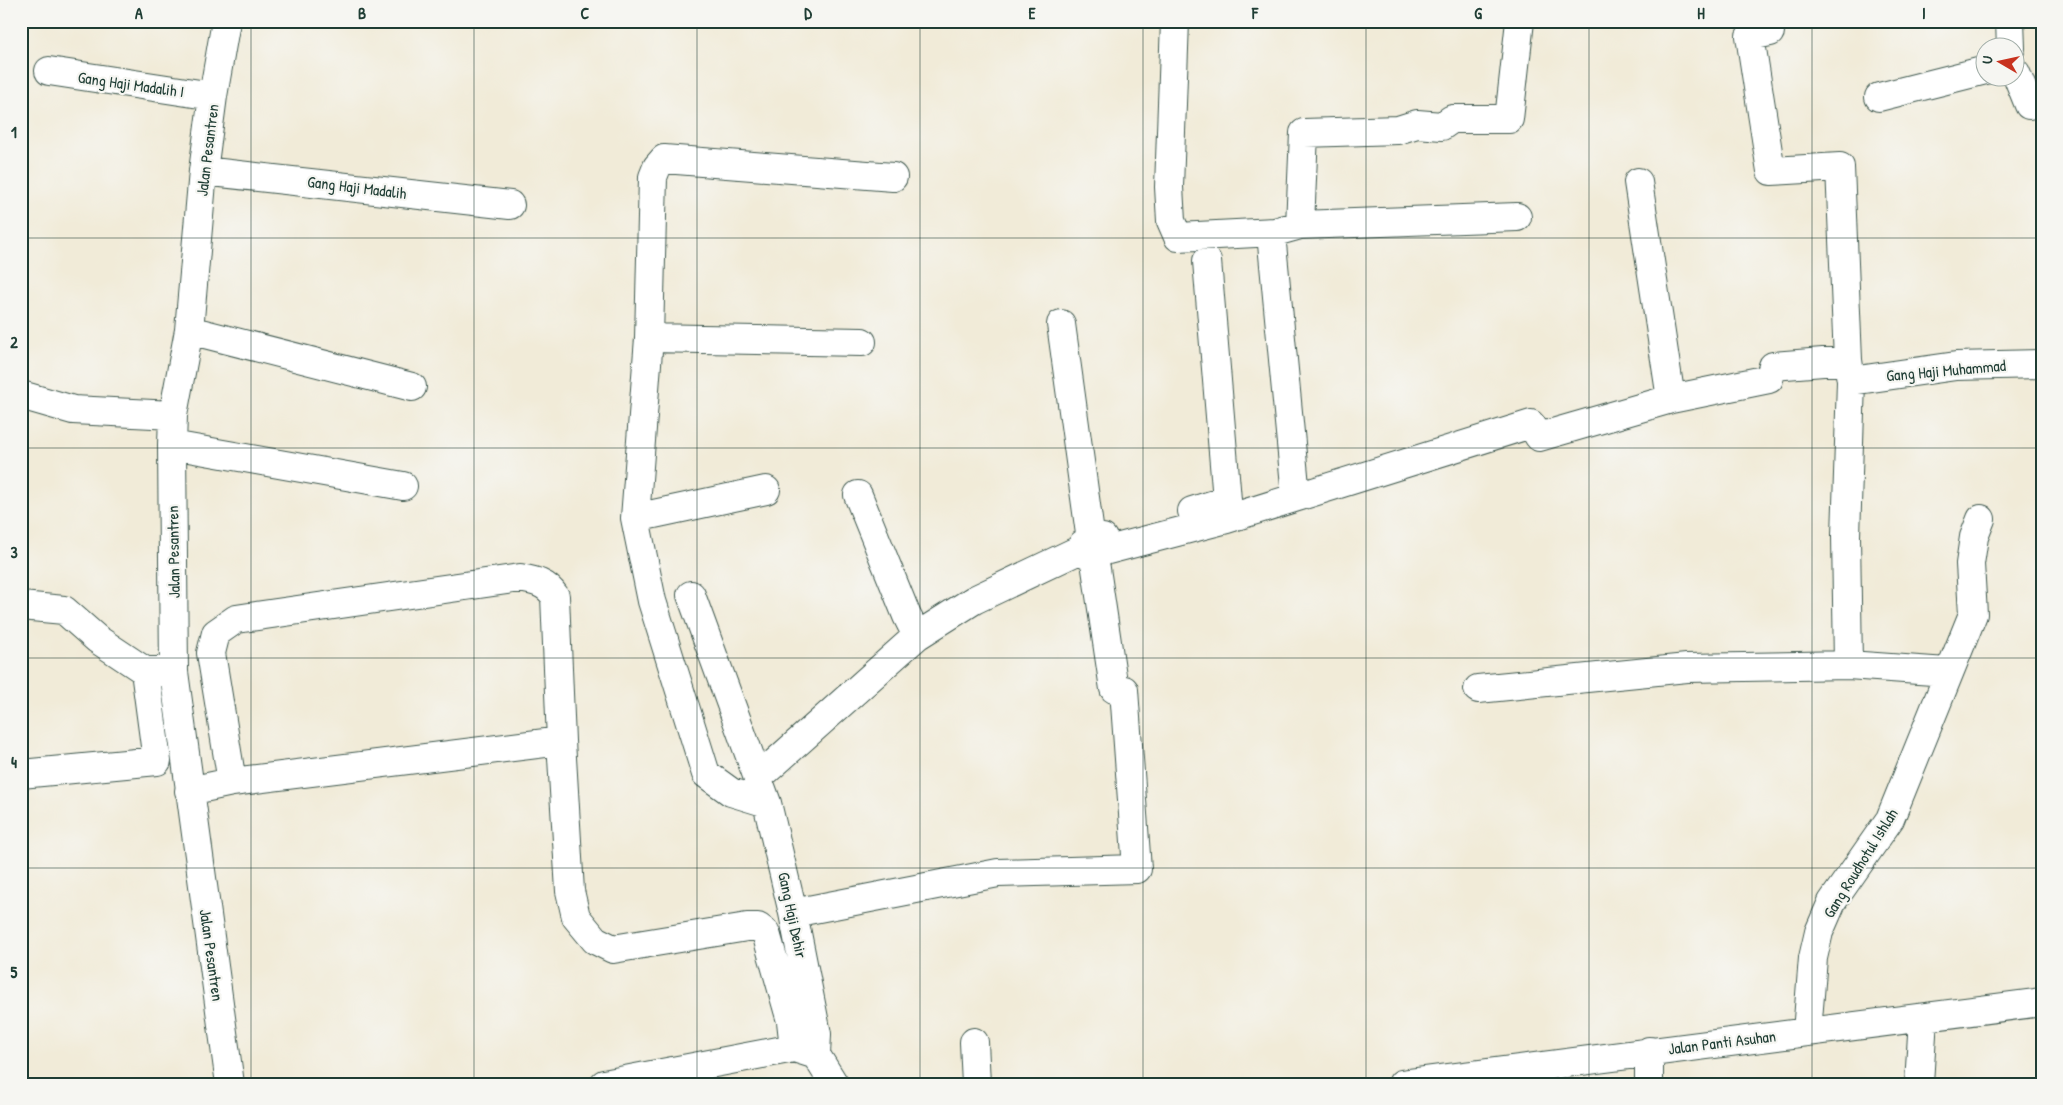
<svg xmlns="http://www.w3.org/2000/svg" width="2063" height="1105" font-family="'Patrick Hand',sans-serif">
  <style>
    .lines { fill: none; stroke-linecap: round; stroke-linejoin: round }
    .minor-casing { stroke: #3e574d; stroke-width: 30 }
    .minor { stroke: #fff; stroke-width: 28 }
    .grid { fill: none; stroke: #1f3d34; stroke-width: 1; stroke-opacity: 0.55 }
    .labels { text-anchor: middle; stroke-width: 4.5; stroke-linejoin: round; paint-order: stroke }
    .street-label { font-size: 16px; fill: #1f3d34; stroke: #f6f6f2 }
    .neatline { fill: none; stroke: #1f3d34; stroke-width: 2 }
    .grid-label { font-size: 16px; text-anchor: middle; font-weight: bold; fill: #1f3d34 }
  </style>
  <rect width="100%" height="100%" fill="#f6f6f2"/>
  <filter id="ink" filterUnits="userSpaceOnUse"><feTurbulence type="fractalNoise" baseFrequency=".02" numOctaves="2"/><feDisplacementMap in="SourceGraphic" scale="10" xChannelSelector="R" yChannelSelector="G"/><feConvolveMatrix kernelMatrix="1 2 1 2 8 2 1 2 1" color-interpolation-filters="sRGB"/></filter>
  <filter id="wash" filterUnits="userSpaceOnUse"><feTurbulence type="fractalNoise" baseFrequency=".0096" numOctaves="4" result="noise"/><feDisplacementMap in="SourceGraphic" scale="20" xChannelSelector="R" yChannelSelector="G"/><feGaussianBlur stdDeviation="1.12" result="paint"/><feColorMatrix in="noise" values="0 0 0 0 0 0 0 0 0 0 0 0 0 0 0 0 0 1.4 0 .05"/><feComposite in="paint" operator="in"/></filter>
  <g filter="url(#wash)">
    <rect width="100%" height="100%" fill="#f1ebd8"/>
  </g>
  <g filter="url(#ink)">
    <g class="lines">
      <g class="minor-casing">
        <path id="minor" d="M 226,21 L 213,96 L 203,171 L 189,330 L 173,415 L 172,445 L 174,672 L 230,1084
          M 1175,21 L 1169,187 L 1171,221 L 1178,237 L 1275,232 L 1300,225 L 1517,217
          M 2010,21 L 2011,48
          M 49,71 L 213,96
          M 2016,73 L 2029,105
          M 1879,97 L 1986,70
          M 203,171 L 510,205
          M 1638,182 L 1671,399
          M 1300,225 L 1304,133 L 1398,130 L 1417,124 L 1442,126 L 1452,119 L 1509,119 L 1520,21
          M 1275,232 L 1272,244 L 1296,496
          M 1061,324 L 1091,541
          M 189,330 L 412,387
          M 649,338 L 862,342
          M 1851,381 L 1956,366 L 2042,364
          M 21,395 L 73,410 L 173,415
          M 172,445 L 403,486
          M 858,495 L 907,616 L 917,636
          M 1192,511 L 1227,500 L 1207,261
          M 635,518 L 766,490
          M 1089,555 L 1227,519 L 1531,424 L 1539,437 L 1671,399 L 1769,379 L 1773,366 L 1848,360 L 1840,167 L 1771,171 L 1750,36 L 1770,32 L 1769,21
          M 691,595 L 767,803 L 793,913 L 817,1034 L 816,1055
          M 21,606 L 64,610 L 97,639 L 145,671 L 164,671
          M 1848,665 L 1846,536 L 1851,381 L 1848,360
          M 1478,689 L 1687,668 L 1848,665 L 1947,672
          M 21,774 L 157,761 L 145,671
          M 759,777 L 917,636 L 974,600 L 1079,550 L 1083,544 L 1103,538
          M 232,782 L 211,653 L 216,633 L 236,619 L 520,578 C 536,581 546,583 555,596 L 561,741 L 570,891 L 576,917 L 595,940 L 613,949 L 747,927 L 758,927 L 766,933 L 791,1021 L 794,1048
          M 189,791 L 232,782 L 561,741
          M 767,803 L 731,792 L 706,774 L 652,601 L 635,518 L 649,338 L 653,177 L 657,167 L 664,159 L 893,177
          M 793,913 L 998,873 L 1137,869 L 1124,690 L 1114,689 L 1095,562 L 1089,555 L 1079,550
          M 1807,1032 L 1813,958 L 1819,932 L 1832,902 L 1890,819 L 1973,614 L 1970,564 L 1974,537 L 1981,519
          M 974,1042 L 976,1084
          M 604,1084 L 794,1048 L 816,1055 L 834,1084
          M 1402,1084 L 2042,1002
          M 1649,1084 L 1649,1051
          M 1919,1084 L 1923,1018"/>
      </g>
      <use href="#minor" class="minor"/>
    </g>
  </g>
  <path class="grid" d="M 251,21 L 251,1084M 474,21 L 474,1084M 697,21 L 697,1084M 920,21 L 920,1084M 1143,21 L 1143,1084M 1366,21 L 1366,1084M 1589,21 L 1589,1084M 1812,21 L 1812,1084M 21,238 L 2042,238M 21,448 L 2042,448M 21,658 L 2042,658M 21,868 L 2042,868"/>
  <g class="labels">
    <g class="street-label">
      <text transform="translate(131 84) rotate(8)" y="6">Gang Haji Madalih I</text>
      <text transform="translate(207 150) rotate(-83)" y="6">Jalan Pesantren</text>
      <text transform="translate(357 187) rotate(7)" y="6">Gang Haji Madalih</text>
      <text transform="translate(1946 370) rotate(-5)" y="6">Gang Haji Muhammad</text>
      <text transform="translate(173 552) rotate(-91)" y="6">Jalan Pesantren</text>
      <text transform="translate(1860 863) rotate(-58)" y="6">Gang Roudhotul Ishlah</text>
      <text transform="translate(793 915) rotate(78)" y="6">Gang Haji Dehir</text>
      <text transform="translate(212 955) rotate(82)" y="6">Jalan Pesantren</text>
      <text transform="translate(1722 1042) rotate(-7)" y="6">Jalan Panti Asuhan</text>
    </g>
  </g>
  <rect width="2063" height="1105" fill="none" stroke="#f6f6f2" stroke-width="55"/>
  <g transform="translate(2000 62) rotate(279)"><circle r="24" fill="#f6f6f2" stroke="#a0aca6"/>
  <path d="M0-4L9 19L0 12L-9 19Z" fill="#c8321e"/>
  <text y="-8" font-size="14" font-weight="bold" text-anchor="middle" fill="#1f3d34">U</text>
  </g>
  <rect x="28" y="28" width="2008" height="1050" class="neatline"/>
  <g class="grid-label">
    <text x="139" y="19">A</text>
    <text x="362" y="19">B</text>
    <text x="585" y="19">C</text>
    <text x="808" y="19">D</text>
    <text x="1032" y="19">E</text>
    <text x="1255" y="19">F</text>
    <text x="1478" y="19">G</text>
    <text x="1701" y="19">H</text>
    <text x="1924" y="19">I</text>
    <text x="14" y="138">1</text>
    <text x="14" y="348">2</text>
    <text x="14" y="558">3</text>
    <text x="14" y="768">4</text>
    <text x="14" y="978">5</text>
  </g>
</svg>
